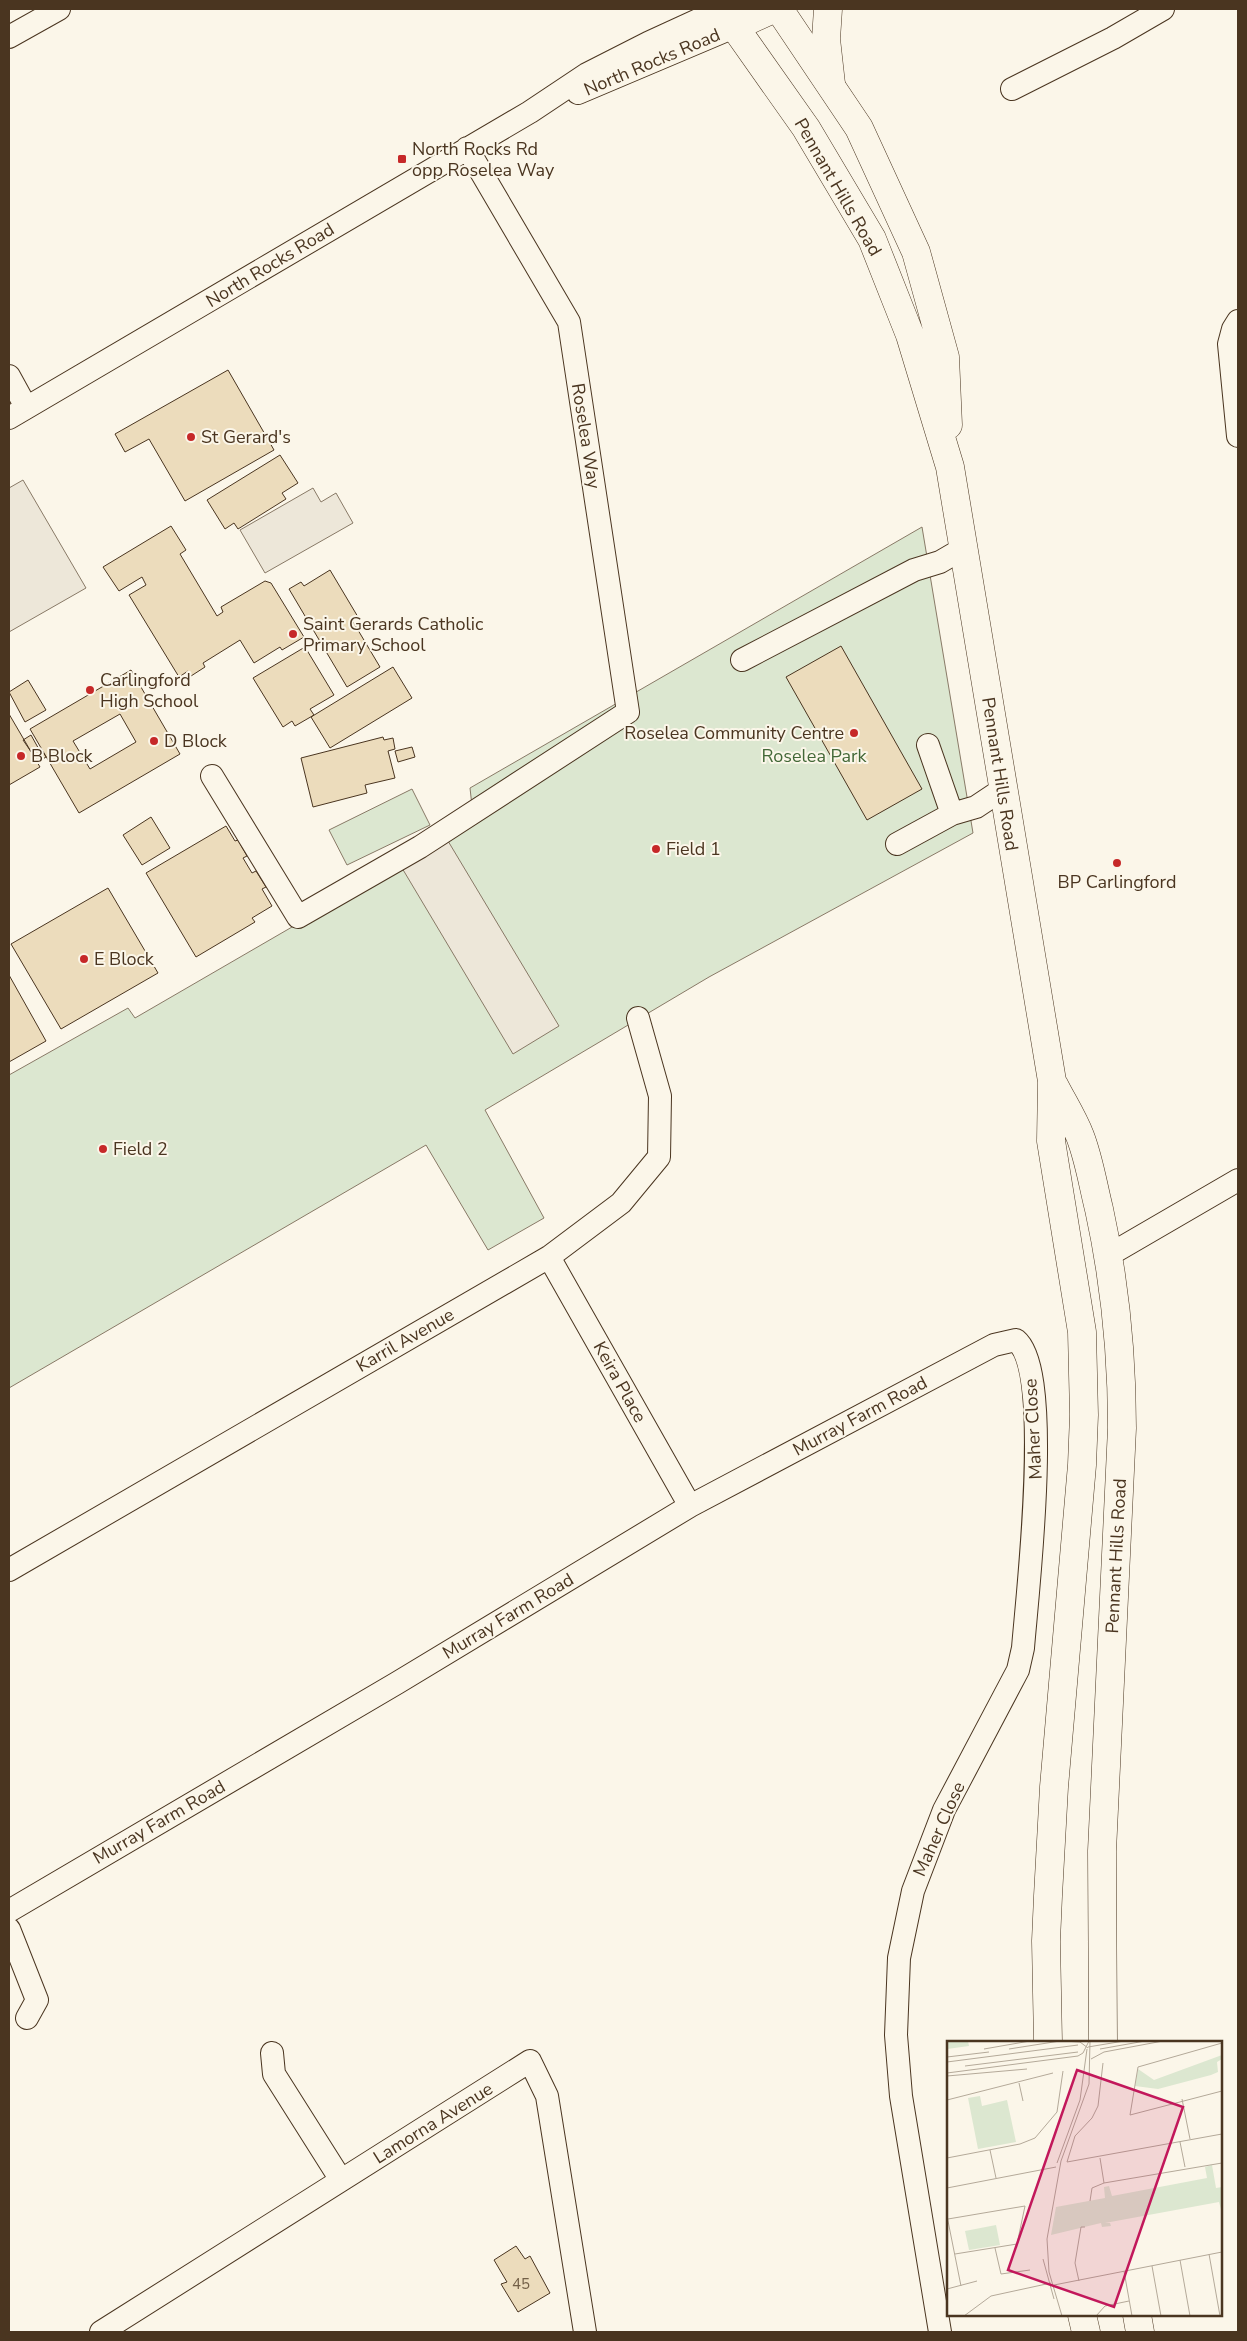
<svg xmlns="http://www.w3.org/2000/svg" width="1247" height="2341" font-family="'Nunito Sans',sans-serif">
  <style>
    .green { fill: #dce7d0; stroke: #887966 }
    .parking { fill: #ede7d9; stroke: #887966 }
    .building { fill: #ecdcbc; stroke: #4a3520; fill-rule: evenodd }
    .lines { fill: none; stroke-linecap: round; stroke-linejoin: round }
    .minor-casing { stroke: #4a3520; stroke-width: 24 }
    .major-casing { stroke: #4a3520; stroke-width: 29 }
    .highway-casing { stroke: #4a3520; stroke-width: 29 }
    .minor { stroke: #fbf6e9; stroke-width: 22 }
    .major { stroke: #fbf6e9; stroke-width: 28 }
    .highway { stroke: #fbf6e9; stroke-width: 28 }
    .poi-dot { fill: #c62828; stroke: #fbf6e9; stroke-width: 2 }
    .labels { text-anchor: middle; stroke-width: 4; stroke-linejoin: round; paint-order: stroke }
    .number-label { font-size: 15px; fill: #725f47 }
    .street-label { font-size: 18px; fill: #4a3520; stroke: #fbf6e9 }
    .poi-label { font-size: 18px; fill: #4a3520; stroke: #fbf6e9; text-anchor: start }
    .park-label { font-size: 18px; fill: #436837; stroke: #fbf6e9 }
    .inset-road { fill: none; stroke: #b4a999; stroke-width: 1 }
    .view { fill: #c2185b; fill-opacity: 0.15; stroke: #c2185b; stroke-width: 2.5 }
    .inset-edge { fill: none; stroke: #4a3520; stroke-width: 2.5 }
  </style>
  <rect width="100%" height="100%" fill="#fbf6e9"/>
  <path class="green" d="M 922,527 L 973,833 L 709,977 L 485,1110 L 544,1218 L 488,1250 L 426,1145 L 9,1388 L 9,1075 L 128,1008 L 135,1018 L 311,916 L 472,806 L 470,788 Z
    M 412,789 L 430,825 L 347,865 L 329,830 Z"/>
  <path class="parking" d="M 23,480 L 86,588 L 9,632 L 9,488 Z
    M 313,488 L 321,502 L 336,493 L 353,523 L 265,573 L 240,530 Z
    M 448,841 L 559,1026 L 513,1054 L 402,868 Z"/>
  <path class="building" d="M 228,370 L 274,450 L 185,501 L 149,439 L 125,452 L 115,434 Z
    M 280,455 L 298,483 L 282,493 L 286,499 L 238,529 L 234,523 L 225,529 L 207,500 Z
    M 171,526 L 186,550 L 180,554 L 217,616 L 223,612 L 221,607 L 265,581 L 271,583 L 304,637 L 282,650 L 280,647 L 254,663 L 240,640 L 203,663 L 205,667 L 191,676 L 188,671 L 179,677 L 129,595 L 146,585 L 142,577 L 119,591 L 103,567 Z
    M 330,570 L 358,617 L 352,620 L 380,667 L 347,687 L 289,589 L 301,582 L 304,586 Z
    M 841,646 L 922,789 L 867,820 L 786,677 Z
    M 305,647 L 334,695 L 310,709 L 314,715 L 295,726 L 292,721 L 283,727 L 253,678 Z
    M 393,667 L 412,698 L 330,748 L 311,717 Z
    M 131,670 L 180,754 L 79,813 L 30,729 ZM 120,714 L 136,742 L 90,769 L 73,741 Z
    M 28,680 L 46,710 L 25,722 L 9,692 Z
    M 9,714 L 40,767 L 9,785 Z
    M 31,735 L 41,753 L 43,752 L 46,757 L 38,762 L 23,740 Z
    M 383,737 L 384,740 L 393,738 L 395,749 L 388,751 L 395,778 L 365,785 L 367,793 L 313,807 L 301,758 Z
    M 412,747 L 415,757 L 398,762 L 395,751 Z
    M 151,817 L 170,848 L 142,865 L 123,835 Z
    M 226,826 L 235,841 L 238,840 L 247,856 L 243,858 L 252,873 L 256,871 L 266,887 L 262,889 L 272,906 L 252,918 L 255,922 L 196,957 L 146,873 Z
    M 108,888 L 158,973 L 61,1029 L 11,944 Z
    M 9,975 L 46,1041 L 9,1062 Z
    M 516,2246 L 525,2259 L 530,2256 L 550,2293 L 518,2312 L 501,2284 L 507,2282 L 494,2260 Z"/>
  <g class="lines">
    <g class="minor-casing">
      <path id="minor" d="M 9,37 L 59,9
        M 1012,89 L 1113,38 L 1163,9
        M 578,93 L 734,27
        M 1238,321 L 1233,329 L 1229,344 L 1238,436
        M 9,376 L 26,407
        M 9,418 L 530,112 L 587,74 L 648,43 L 722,9
        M 742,660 L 914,570 L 940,562 L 964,548
        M 928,745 L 952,814
        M 212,776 L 298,917 L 420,847 L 628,712 L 569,322 L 467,148
        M 897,844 L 952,814 L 976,807 L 1003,789
        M 1109,1255 L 1238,1180
        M 549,1257 L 690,1506
        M 9,1570 L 549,1257 L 621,1203 L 659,1157 L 660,1096 L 638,1018
        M 9,1911 L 397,1683 L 690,1506 L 994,1345 L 1016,1340 C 1054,1371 1027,1596 1023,1648 L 1018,1670 L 944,1810 L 913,1891 L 899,1958 L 896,2035 L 901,2096 L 940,2332
        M 9,1929 L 37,2000 L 27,2018
        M 272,2053 L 274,2074 L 341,2180
        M 101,2332 L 530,2061 L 547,2096 L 585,2332"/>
    </g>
    <g class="major-casing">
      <path id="major" d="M 828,9 L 826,39 L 831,84
        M 734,27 L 773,9"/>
    </g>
    <g class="highway-casing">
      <path id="highway" d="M 722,9 L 806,128 L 872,239 L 910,335 L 950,467 L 1052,1081 L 1051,1141 L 1082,1332 L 1084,1415 L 1082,1465 L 1054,1787 L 1048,1896 L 1046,1941 L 1048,2042
        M 779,9 L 859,128 L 916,252 L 945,357 L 948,425
        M 1054,1085 C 1062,1101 1073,1118 1080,1136 C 1089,1159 1093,1185 1099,1209 C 1115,1282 1122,1353 1122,1428 L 1102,1851 L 1103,2042
        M 1082,2315 L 1086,2332
        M 1137,2315 L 1140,2332"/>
    </g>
    <use href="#minor" class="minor"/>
    <use href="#major" class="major"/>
    <use href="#highway" class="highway"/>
  </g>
  <g class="poi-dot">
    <rect x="397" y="154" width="10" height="10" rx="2.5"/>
    <circle cx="191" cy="437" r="5"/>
    <circle cx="293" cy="634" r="5"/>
    <circle cx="90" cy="690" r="5"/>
    <circle cx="854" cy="733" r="5"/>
    <circle cx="154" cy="741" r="5"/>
    <circle cx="21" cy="756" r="5"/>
    <circle cx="656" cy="849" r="5"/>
    <circle cx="1117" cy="863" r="5"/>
    <circle cx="84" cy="959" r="5"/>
    <circle cx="103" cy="1149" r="5"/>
  </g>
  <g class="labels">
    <g class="number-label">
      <text x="521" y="2289">45</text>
    </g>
    <g class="street-label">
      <text transform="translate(652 62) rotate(-23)" y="6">North Rocks Road</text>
      <text transform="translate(838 187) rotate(60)" y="6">Pennant Hills Road</text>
      <text transform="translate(270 265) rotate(-31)" y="6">North Rocks Road</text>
      <text transform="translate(586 436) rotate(81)" y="6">Roselea Way</text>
      <text transform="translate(1000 774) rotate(81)" y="6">Pennant Hills Road</text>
      <text transform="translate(405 1340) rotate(-30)" y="6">Karril Avenue</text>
      <text transform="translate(620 1382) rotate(61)" y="6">Keira Place</text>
      <text transform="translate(860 1416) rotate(-28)" y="6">Murray Farm Road</text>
      <text transform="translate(1033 1429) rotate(-93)" y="6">Maher Close</text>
      <text transform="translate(1116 1556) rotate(-87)" y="6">Pennant Hills Road</text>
      <text transform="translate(508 1616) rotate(-31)" y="6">Murray Farm Road</text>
      <text transform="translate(159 1822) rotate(-30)" y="6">Murray Farm Road</text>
      <text transform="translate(939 1829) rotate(-66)" y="6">Maher Close</text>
      <text transform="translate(433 2123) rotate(-32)" y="6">Lamorna Avenue</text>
    </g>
    <g class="poi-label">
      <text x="412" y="155">North Rocks Rd<tspan x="412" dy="21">opp Roselea Way</tspan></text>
      <text x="201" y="443">St Gerard's</text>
      <text x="303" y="630">Saint Gerards Catholic<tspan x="303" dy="21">Primary School</tspan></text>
      <text x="100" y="686">Carlingford<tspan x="100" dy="21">High School</tspan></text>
      <text x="844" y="739" text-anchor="end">Roselea Community Centre</text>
      <text x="164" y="747">D Block</text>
      <text x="31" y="762">B Block</text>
      <text x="666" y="855">Field 1</text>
      <text x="1117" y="888" text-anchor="middle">BP Carlingford</text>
      <text x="94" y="965">E Block</text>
      <text x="113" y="1155">Field 2</text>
    </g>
    <g class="park-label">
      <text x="814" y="762">Roselea Park</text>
    </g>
  </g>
  <g transform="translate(947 2041)">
    <rect width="275" height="275" fill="#fbf6e9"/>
    <path d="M 21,0 L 22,5 L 0,8 L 0,1 ZM 275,14 L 275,18 L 270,21 L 271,31 L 264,34 L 211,48 L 188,45 L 191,28 L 207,39 ZM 33,55 L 35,65 L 60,59 L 69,101 L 31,108 L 21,57 ZM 265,124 L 269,147 L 275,146 L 275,172 L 272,161 L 158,182 L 163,182 L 164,185 L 155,186 L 154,182 L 104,194 L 109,166 L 158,157 L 157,146 L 162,145 L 165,155 L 260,137 L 258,126 ZM 49,184 L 53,204 L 22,209 L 18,190 Z" fill="#dce7d0"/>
    <path class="inset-road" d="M 116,0 L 133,1 L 141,7M 275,2 L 191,26 L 183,74 L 275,50M 141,6 L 177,0M 37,8 L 83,0M 62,8 L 113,0M 153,8 L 198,0M 0,16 L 42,11M 144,18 L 157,11 L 216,0M 0,21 L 131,4M 156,22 L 151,65 L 145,77 L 128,95 L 120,121 L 275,93M 18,25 L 131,11M 0,32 L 131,15 L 136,12 L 142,0M 0,35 L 80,28M 72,42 L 76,60M 235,58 L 243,98M 0,59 L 106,32M 233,101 L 238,126M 43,109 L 49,137M 0,117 L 73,103 L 88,97 L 110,71 L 116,30M 153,117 L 157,142M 110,122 L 133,59 L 140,8M 0,147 L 109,126M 143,160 L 145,147 L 157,142 L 275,122M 0,175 L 14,245M 1,178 L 78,165 L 70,203 L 8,213M 48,207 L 54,233 L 83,229M 262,213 L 273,275M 96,218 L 107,258M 233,219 L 243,275M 205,225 L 214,275M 177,230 L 185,275M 132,240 L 128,222 L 134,186 L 138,186M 107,244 L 275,211M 0,248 L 30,240M 17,275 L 44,255 L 104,242M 115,275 L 102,231 L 100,198 L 114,120 L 142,43 L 143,0M 149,275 L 158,265 L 182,260"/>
    <path class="view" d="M 130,29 L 236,66 L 167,266 L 61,229 Z"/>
    <rect width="275" height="275" class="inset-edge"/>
  </g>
  <rect width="1247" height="2341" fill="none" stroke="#4a3520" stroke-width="20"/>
</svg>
